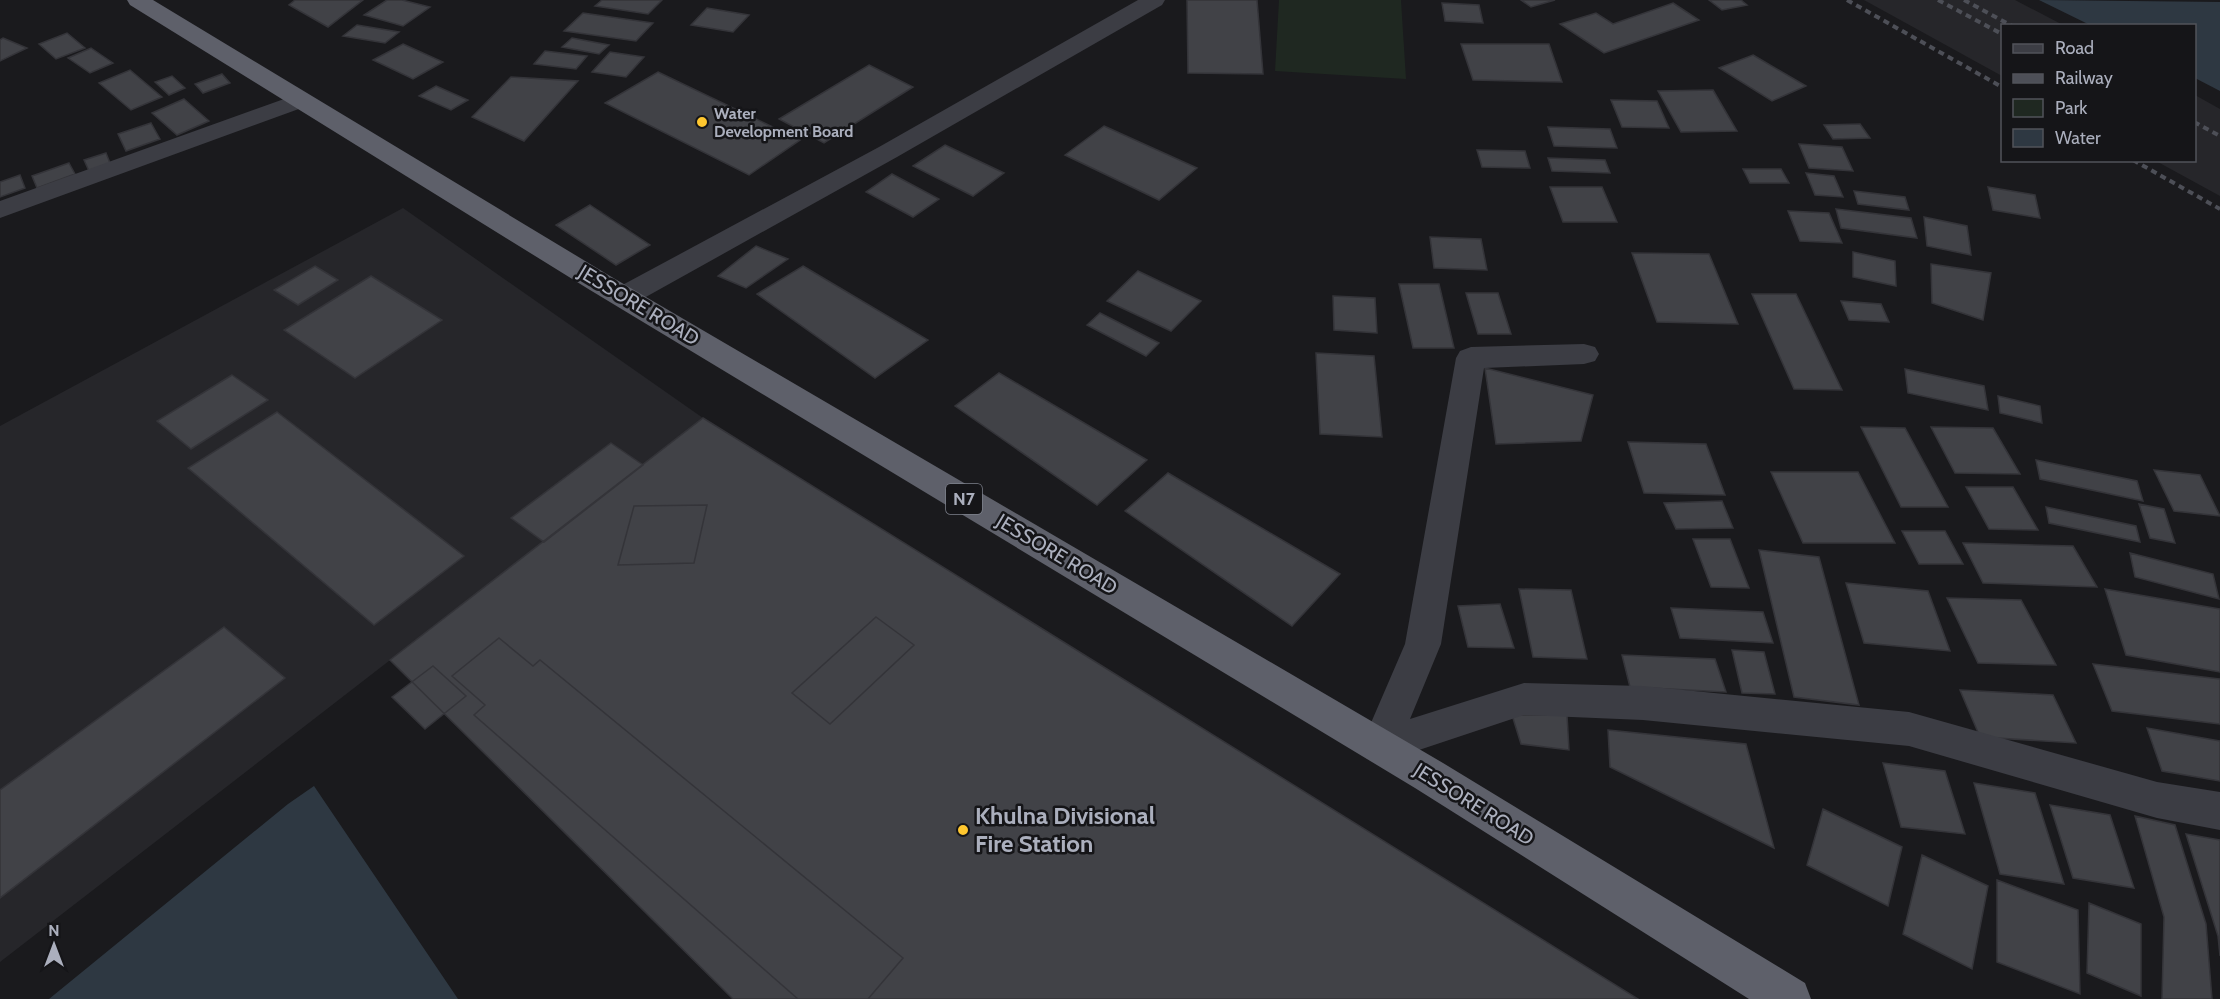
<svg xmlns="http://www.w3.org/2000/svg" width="2220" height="999" font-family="Cabin,sans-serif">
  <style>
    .built { fill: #26262a }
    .green { fill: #1f2821 }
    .water { fill: #2e3842 }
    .building { fill: #414247; stroke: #343439; stroke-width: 1.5 }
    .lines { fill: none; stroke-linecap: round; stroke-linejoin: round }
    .minor { fill: #3c3d44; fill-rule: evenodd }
    .trunk { fill: #5e606a; fill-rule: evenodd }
    .rail { stroke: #4d4f57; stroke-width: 4; stroke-dasharray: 6 4.5; stroke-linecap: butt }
    .poi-dot { fill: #ffc72f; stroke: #151518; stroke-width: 2 }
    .labels { text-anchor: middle; stroke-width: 5; stroke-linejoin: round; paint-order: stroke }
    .far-poi-label { font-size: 16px; font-weight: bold; fill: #abafbd; stroke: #151518; text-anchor: start }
    .shield { fill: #151518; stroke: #7e818c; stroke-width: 1.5 }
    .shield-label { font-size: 18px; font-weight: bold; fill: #abafbd }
    .street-label { font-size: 20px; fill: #abafbd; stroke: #151518 }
    .near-poi-label { font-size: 24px; font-weight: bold; fill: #abafbd; stroke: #151518; text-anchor: start }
  </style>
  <rect width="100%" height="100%" fill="#1a1a1d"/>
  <path class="built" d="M 1864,0 L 2015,0 L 2063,25 L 2002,26 L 2002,76 Z
    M 2195,95 L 2220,109 L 2220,196 L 2156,161 L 2194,160 Z
    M 403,208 L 703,418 L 0,962 L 0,426 Z"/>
  <path class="green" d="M 1279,0 L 1401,0 L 1406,79 L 1275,71 Z"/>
  <path class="water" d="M 2039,0 L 2220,2 L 2220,91 L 2195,78 L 2194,26 L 2090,25 Z
    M 314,786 L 458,999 L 49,999 L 288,804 Z"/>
  <path class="building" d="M 295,0 L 363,0 L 328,27 L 289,5 Z
    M 387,0 L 402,0 L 430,7 L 403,26 L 364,15 Z
    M 602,0 L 662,0 L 648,14 L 595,6 Z
    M 1187,0 L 1257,0 L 1263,74 L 1188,73 Z
    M 1521,0 L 1555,0 L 1531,7 Z
    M 1709,0 L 1741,0 L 1747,5 L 1722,10 Z
    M 1442,3 L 1479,5 L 1483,23 L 1445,21 Z
    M 1673,3 L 1699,20 L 1604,53 L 1560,24 L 1596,13 L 1613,24 Z
    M 707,8 L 749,15 L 733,32 L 691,25 Z
    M 583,13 L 653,23 L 636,41 L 564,31 Z
    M 357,25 L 399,32 L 385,43 L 343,36 Z
    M 67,33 L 85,48 L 56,59 L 39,44 Z
    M 3,38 L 27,48 L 0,61 L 0,40 Z
    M 572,38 L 609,45 L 599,54 L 562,47 Z
    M 403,44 L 443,62 L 413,79 L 373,60 Z
    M 1461,44 L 1549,44 L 1562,82 L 1473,80 Z
    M 91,48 L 113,63 L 90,73 L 68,58 Z
    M 545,51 L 587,56 L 576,69 L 534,64 Z
    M 610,52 L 644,57 L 626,77 L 592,72 Z
    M 1753,55 L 1806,86 L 1772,101 L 1719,68 Z
    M 869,65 L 913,87 L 824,143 L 779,119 Z
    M 130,70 L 162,97 L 131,110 L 99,83 Z
    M 658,72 L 800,140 L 749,175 L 605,103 Z
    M 222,74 L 230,83 L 203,93 L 195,84 Z
    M 172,76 L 185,88 L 169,95 L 155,82 Z
    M 511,77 L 578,81 L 524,141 L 472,117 Z
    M 436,86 L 468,100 L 451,110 L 419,96 Z
    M 1713,90 L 1737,131 L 1681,132 L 1658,91 Z
    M 184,99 L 209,121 L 177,135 L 152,113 Z
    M 1611,100 L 1657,101 L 1669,128 L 1622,127 Z
    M 151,123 L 160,139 L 126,151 L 118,134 Z
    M 1860,124 L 1870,138 L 1833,139 L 1824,125 Z
    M 1104,126 L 1197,168 L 1159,200 L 1065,155 Z
    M 1548,127 L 1610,129 L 1617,148 L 1554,146 Z
    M 1799,144 L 1842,147 L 1853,171 L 1809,168 Z
    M 945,145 L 1004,173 L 973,196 L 913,166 Z
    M 1477,150 L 1525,151 L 1530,168 L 1482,167 Z
    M 106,153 L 110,163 L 89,171 L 84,160 Z
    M 1548,158 L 1605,160 L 1610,173 L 1552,171 Z
    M 69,163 L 75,174 L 37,188 L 32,176 Z
    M 1743,169 L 1781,169 L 1789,183 L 1750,183 Z
    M 1806,173 L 1834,176 L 1843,197 L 1815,195 Z
    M 892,174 L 939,199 L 913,217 L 866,192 Z
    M 20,175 L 25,188 L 0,197 L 0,182 Z
    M 1550,187 L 1602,187 L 1617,222 L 1563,222 Z
    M 1988,187 L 2035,195 L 2040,218 L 1993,210 Z
    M 1854,191 L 1905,197 L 1909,210 L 1858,204 Z
    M 590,205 L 650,245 L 616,265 L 556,225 Z
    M 1836,209 L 1911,218 L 1917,238 L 1841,228 Z
    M 1788,211 L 1829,213 L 1842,243 L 1800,241 Z
    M 1924,217 L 1967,226 L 1971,255 L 1927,246 Z
    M 1430,237 L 1481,239 L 1487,270 L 1434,268 Z
    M 756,246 L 788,259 L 746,288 L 718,276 Z
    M 1853,252 L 1895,261 L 1896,286 L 1853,277 Z
    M 1632,253 L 1709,254 L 1738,324 L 1657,322 Z
    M 1931,264 L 1991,273 L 1983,320 L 1932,303 Z
    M 315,266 L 338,280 L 298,305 L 274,290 Z
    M 803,266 L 928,340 L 875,378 L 757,294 Z
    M 1138,271 L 1201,301 L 1171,331 L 1107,301 Z
    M 371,276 L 442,320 L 355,378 L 284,330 Z
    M 1399,284 L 1439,284 L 1454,348 L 1413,348 Z
    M 1466,293 L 1498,293 L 1511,334 L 1478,334 Z
    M 1752,294 L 1796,294 L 1842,390 L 1794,389 Z
    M 1333,296 L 1375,298 L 1377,333 L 1334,330 Z
    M 1841,301 L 1881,304 L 1889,322 L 1849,320 Z
    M 1100,313 L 1159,343 L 1146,356 L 1087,325 Z
    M 1316,353 L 1374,356 L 1382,437 L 1320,434 Z
    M 1485,368 L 1593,395 L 1581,441 L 1496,444 Z
    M 1905,369 L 1984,386 L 1988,410 L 1908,393 Z
    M 999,373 L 1147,460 L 1097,505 L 955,406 Z
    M 232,375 L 268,400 L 191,449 L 157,421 Z
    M 1998,396 L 2040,406 L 2042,423 L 2000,413 Z
    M 277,412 L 464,556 L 374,625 L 188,468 Z
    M 703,418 L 1638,999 L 733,999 L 390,660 Z
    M 1861,427 L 1905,428 L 1948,507 L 1901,507 Z
    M 1931,427 L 1993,428 L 2020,474 L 1955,473 Z
    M 1628,442 L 1706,444 L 1725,495 L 1644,493 Z
    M 611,443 L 643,465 L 544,542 L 511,518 Z
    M 2036,460 L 2137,481 L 2143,501 L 2040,479 Z
    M 2154,470 L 2200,475 L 2220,516 L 2174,511 Z
    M 1771,472 L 1858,472 L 1895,543 L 1803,543 Z
    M 1168,473 L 1340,574 L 1292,626 L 1125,511 Z
    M 1966,487 L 2013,487 L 2038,530 L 1989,529 Z
    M 1722,501 L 1733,528 L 1676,529 L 1664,503 Z
    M 2139,504 L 2164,509 L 2175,543 L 2150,538 Z
    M 707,505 L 694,563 L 618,565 L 634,506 Z
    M 2046,507 L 2136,526 L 2140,542 L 2049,523 Z
    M 1902,531 L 1945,531 L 1963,564 L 1919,564 Z
    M 1693,539 L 1730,539 L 1749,588 L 1711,587 Z
    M 1963,543 L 2073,546 L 2097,587 L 1983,583 Z
    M 1759,550 L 1819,557 L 1859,705 L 1794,697 Z
    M 2130,553 L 2213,574 L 2219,599 L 2135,577 Z
    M 1846,583 L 1928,591 L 1950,651 L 1864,643 Z
    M 1519,589 L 1571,590 L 1587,659 L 1533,657 Z
    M 2105,589 L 2220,609 L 2220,672 L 2126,655 Z
    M 1947,598 L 2021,600 L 2056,665 L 1978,663 Z
    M 1500,604 L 1514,648 L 1468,647 L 1458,606 Z
    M 1671,608 L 1763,612 L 1773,643 L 1680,638 Z
    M 876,617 L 914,645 L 830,724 L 792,693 Z
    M 224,627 L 285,678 L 0,898 L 0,790 Z
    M 499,638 L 533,666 L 540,660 L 903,958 L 868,999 L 798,999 L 474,715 L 485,705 L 452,676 Z
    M 1732,650 L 1764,652 L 1775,694 L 1742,693 Z
    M 1622,655 L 1715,659 L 1726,692 L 1630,687 Z
    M 2093,664 L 2220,679 L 2220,724 L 2112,711 Z
    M 433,666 L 466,696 L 425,729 L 392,697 Z
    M 1960,690 L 2053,695 L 2076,743 L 1980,737 Z
    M 1512,715 L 1567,715 L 1569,750 L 1521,744 Z
    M 2147,728 L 2220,741 L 2220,781 L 2162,771 Z
    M 1608,730 L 1746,744 L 1774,848 L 1610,767 Z
    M 1883,763 L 1945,771 L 1965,834 L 1901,827 Z
    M 1974,783 L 2035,793 L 2064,884 L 2000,874 Z
    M 2050,805 L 2110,815 L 2134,888 L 2073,878 Z
    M 1823,809 L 1902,847 L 1888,906 L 1807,865 Z
    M 2135,816 L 2175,825 L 2206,924 L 2212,999 L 2162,999 L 2164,917 Z
    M 2186,834 L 2220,840 L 2220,956 L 2218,936 Z
    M 1922,855 L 1988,886 L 1972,969 L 1903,934 Z
    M 1997,880 L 2078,910 L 2080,994 L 1997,962 Z
    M 2089,903 L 2141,924 L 2141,996 L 2087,973 Z"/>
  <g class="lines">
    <path class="minor" d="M 1138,0 L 1165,0 L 1162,5 L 897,157 L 635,303 L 625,306 L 615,303 L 611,296 L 615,289 L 879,147 Z
      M 298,94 L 307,96 L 310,101 L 307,106 L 0,218 L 0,201 Z
      M 1584,344 L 1595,347 L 1599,354 L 1595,361 L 1584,364 L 1484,368 L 1441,644 L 1410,719 L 1524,683 L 1643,686 L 1909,712 L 2157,782 L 2220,792 L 2220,830 L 2157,818 L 1909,746 L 1643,720 L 1524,715 L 1380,763 L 1366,758 L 1361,746 L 1405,644 L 1456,358 L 1460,351 L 1471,347 Z"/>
    <path class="trunk" d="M 127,0 L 153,0 L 610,276 L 1443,763 L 1805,983 L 1811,999 L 1749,999 L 1415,788 L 590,290 L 130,5 Z"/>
    <path class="rail" d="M 1847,0 L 2002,87
      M 1938,0 L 2002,34
      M 1964,0 L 2012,26
      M 2194,122 L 2220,136
      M 2133,160 L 2220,209"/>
  </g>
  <g class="poi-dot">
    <circle cx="702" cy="122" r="6"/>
    <circle cx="963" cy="830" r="6"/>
  </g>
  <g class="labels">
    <g class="far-poi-label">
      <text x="714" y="119">Water<tspan x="714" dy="18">Development Board</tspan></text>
    </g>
    <rect class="shield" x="946" y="484" width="36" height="30" rx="4.5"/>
    <g class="shield-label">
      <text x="964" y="505">N7</text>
    </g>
    <g class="street-label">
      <text transform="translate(639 305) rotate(31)" y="7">JESSORE ROAD</text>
      <text transform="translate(1057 554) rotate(31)" y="7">JESSORE ROAD</text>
      <text transform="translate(1474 804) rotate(32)" y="7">JESSORE ROAD</text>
    </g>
    <g class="near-poi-label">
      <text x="975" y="824">Khulna Divisional<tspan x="975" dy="28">Fire Station</tspan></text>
    </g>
  </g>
  <rect x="2001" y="24" width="195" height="138" fill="#151518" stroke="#51535a" stroke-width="1.5"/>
  <rect x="2013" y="44" width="30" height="9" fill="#3c3d44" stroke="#51535a" stroke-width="1.5"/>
  <text x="2055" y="54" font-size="18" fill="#abafbd">Road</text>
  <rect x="2013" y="74" width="30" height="9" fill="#4d4f57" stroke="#51535a" stroke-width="1.5"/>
  <text x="2055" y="84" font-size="18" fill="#abafbd">Railway</text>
  <rect x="2013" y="99" width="30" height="18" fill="#1f2821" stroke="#51535a" stroke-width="1.5"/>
  <text x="2055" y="114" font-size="18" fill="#abafbd">Park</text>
  <rect x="2013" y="129" width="30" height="18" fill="#2e3842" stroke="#51535a" stroke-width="1.5"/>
  <text x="2055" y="144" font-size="18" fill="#abafbd">Water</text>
  <g transform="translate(54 945)" stroke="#151518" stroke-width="4.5" paint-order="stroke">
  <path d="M0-4.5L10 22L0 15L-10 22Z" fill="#abafbd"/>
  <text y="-9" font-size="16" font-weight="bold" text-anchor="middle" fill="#abafbd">N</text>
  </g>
</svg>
